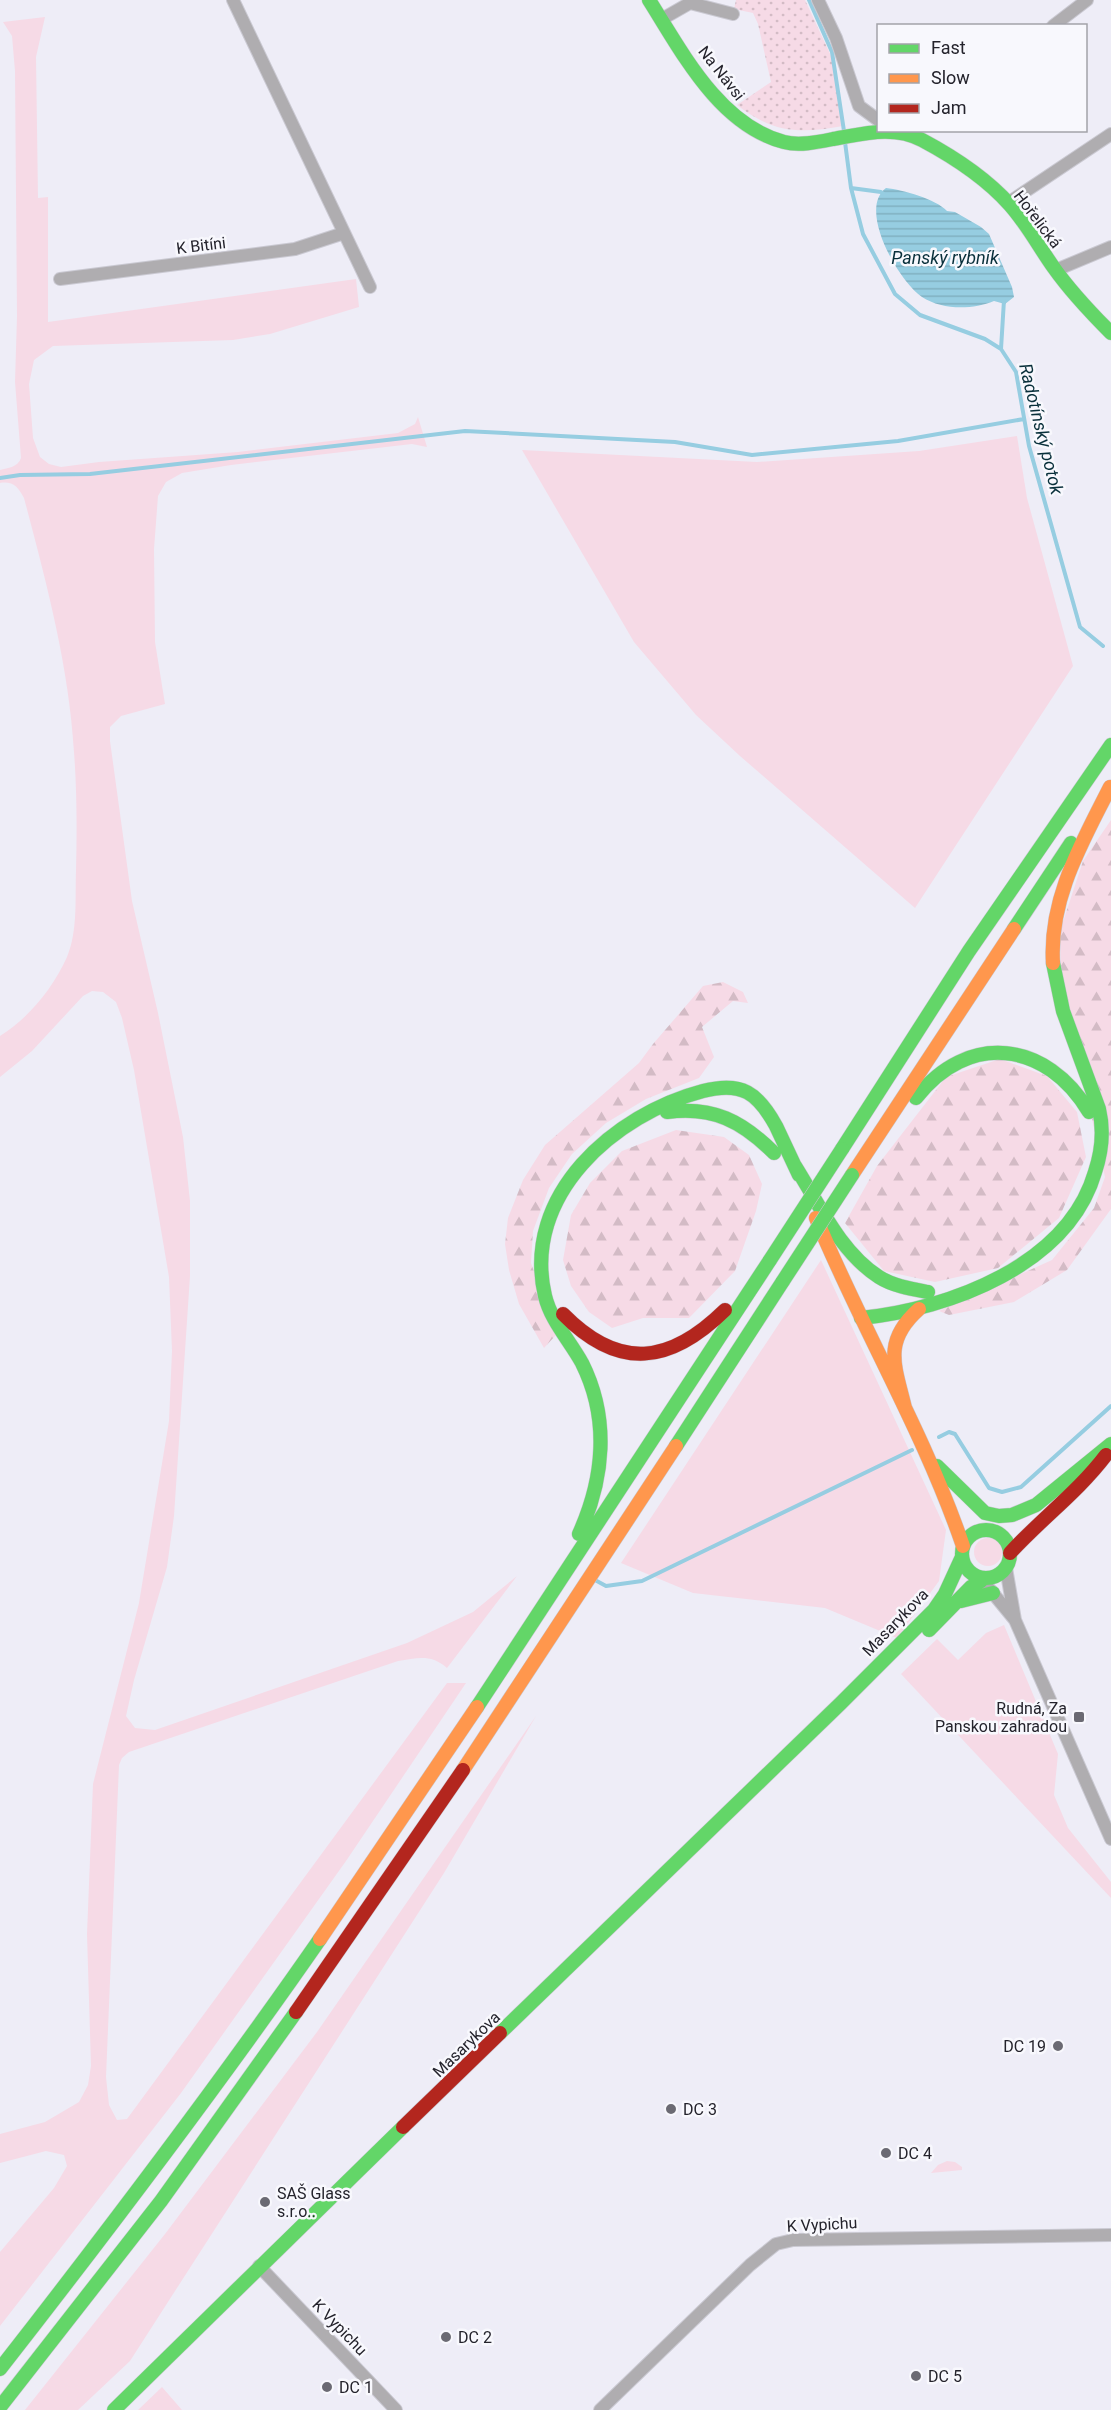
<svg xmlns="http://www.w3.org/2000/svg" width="1111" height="2410" font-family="Roboto,sans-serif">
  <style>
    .green { fill: #f6dae6 }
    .forest { fill: url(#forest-firs) }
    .park { fill: url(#park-dots) }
    .water { fill: url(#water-rules) }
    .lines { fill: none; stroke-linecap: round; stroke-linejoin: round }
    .stream { stroke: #96cde1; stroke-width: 4 }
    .street-casing { stroke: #cac9d2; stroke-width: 14 }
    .fast-casing { stroke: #cac9d2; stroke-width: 15 }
    .slow-casing { stroke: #cac9d2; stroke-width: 15 }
    .jam-casing { stroke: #cac9d2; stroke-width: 15 }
    .street { stroke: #afadb0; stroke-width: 12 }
    .fast { stroke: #63d668; stroke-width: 14 }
    .slow { stroke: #ff974d; stroke-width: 14 }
    .jam { stroke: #b3261e; stroke-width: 14 }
    .fast-bridge-casing { stroke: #cac9d2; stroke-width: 15; stroke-linecap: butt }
    .fast-bridge { stroke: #63d668; stroke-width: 14 }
    .poi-dot { fill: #6b6a73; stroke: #f8f8fd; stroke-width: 2 }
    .labels { text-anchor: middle; stroke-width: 5; stroke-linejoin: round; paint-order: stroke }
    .street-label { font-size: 16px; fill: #24232c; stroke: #f8f8fd }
    .poi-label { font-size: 16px; fill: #24232c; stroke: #f8f8fd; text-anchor: start }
    .water-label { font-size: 18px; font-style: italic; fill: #09303b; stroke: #f8f8fd }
  </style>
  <defs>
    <pattern id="forest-firs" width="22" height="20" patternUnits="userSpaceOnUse" patternTransform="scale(1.5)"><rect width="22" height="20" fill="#f6dae6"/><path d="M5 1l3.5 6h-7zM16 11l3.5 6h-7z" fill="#d3bbc5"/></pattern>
    <pattern id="park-dots" width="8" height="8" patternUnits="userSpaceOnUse" patternTransform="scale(1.5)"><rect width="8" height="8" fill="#f6dae6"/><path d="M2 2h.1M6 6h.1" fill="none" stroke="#d3bbc5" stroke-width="1.8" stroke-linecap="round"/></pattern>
    <pattern id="water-rules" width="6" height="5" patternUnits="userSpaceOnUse" patternTransform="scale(1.5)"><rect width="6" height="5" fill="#96cde1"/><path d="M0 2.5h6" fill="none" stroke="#81b0c1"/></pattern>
  </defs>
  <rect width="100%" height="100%" fill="#eeedf7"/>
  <path class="green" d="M 45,17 L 36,57 L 38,198 L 48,197 L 48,322 L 356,279 L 359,307 L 270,334 L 233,340 L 53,346 L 34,360 L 29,384 L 33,438 L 40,457 L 49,464 L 61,467 L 99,462 L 238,452 L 398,433 L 415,424 L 418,417 L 427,447 L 412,444 L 231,465 L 182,473 L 166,482 L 158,496 L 154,549 L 155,642 L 165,704 L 121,716 L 110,727 L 110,741 L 132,901 L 158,1013 L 183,1137 L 190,1201 L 190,1276 L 174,1516 L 167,1567 L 134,1680 L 126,1716 L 135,1728 L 155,1730 L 407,1643 L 473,1612 L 517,1576 L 447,1668 C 431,1654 418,1658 398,1661 L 129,1752 L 122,1758 L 119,1765 L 106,2077 L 109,2105 L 117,2120 L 127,2119 L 447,1683 L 466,1683 L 346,1861 L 181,2093 L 0,2326 L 0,2252 L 54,2188 L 67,2166 L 64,2155 L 46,2151 L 0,2163 L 0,2134 L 45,2122 L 79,2102 L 88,2085 L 91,2066 L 87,1934 L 93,1784 L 139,1603 L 169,1421 L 172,1351 L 169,1277 L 134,1070 L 122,1018 L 116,1002 L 103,992 L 92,991 L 83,996 L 32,1051 L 0,1077 L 0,1036 C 29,1018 53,988 67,957 C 78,931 75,898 76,871 C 77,832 77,792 74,752 C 69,666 46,581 24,498 C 18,487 13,481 0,483 L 0,470 C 8,468 18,467 21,458 L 15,382 L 17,316 L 15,71 L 12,36 L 3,22 Z
    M 1017,436 L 1027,498 L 1073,666 L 915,908 L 740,756 L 696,715 L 634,642 L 522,450 L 757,462 L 919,451 Z
    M 821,1260 L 946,1530 L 939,1581 L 897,1638 L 825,1608 L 693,1593 L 621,1563 Z
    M974 1552a14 14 0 1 1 28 0a14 14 0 1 1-28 0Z
    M 1004,1625 L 1058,1754 L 1054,1795 L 1068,1828 L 1111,1882 L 1111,1898 L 901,1674 L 937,1639 L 958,1660 L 986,1633 Z
    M 536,1716 L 444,1873 L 130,2361 L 78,2410 L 25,2410 L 165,2234 L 317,2032 Z
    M 947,2161 L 955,2162 L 962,2167 L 962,2170 L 931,2173 L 938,2165 Z
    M 162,2387 L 182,2410 L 138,2410 Z"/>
  <path class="forest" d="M 1111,820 L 1111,1209 L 1067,1270 L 1014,1302 L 949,1315 L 939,1311 L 1052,1260 L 1094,1208 L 1105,1177 L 1061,980 L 1060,931 L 1083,861 Z
    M 723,982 L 743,992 L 748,1003 L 733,1001 L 702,1027 L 714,1057 L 699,1078 L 646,1099 L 606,1123 L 572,1154 L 549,1188 L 533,1231 L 531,1263 L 556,1335 L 544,1348 L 519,1304 L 509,1270 L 505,1244 L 508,1218 L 523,1180 L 545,1145 L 639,1063 L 653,1044 L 703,986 Z
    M 1000,1059 L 1047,1076 L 1077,1112 L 1086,1157 L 1059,1218 L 998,1268 L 935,1282 L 884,1271 L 845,1223 L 877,1166 L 946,1077 Z
    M 676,1130 L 724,1137 L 749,1155 L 762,1184 L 756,1211 L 735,1271 L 689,1318 L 643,1318 L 612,1328 L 589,1312 L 571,1286 L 563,1260 L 571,1215 L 590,1183 L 622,1151 Z"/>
  <path class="park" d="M 736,0 L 805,0 L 832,58 L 843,126 C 799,134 773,133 737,105 L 771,82 L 758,24 L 753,13 L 734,9 Z"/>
  <path class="water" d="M 886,188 C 903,190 936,199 947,211 L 955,212 L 981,227 L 989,234 L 1012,287 L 1014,297 L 1005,304 L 994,301 C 972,310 942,310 922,297 C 899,282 857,209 886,188 Z"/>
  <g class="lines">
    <path class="stream" d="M 809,0 L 832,52 L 844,131
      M 845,142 L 851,188 L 863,234 L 895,294 L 920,315 L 985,339 L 1001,349 L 1016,372 L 1029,446 L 1080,627 L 1103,646
      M 851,188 L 881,192 L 885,195
      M 1001,349 L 1004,300
      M 0,478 L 20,475 L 90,474 L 465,431 L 675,442 L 752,455 L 898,441 L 1024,419
      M 939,1437 L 949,1432 L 955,1434 L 989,1488 L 1002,1492 L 1021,1487 L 1111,1406
      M 595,1580 L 606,1586 L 642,1581 L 912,1450"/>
    <g class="street-casing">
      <path id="street" d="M 233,0 L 370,287
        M 818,0 L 836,38 L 859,106 L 878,120
        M 662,19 L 690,3 L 733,14
        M 1053,26 L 1087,0
        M 1008,203 L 1111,134
        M 1056,270 L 1111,247
        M 60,279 L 295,249 L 344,233
        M 1006,1568 L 1015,1620 L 1111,1839
        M 987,1586 L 1015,1620
        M 259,2266 L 396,2410
        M 600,2410 L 750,2265 L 776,2244 L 793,2240 L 1111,2235"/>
    </g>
    <g class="fast-casing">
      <path id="fast" d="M 649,0 C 682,52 719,125 784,142 C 799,146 818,142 833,139 C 863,134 893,125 922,140 C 952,156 987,179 1010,205 C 1027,224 1039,247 1054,268 C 1071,292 1091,313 1111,333
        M 1014,929 L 1071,843
        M 916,1098 C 968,1031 1047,1041 1089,1112
        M 667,1112 C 713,1106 742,1121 774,1153
        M 776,1126 L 799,1175
        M 842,1149 L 969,951 L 1111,745
        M 795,1166 C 819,1204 840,1252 879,1277 C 893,1286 912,1289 928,1292
        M 861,1318 C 950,1309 1068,1265 1095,1172 C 1102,1151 1104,1130 1099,1109 L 1063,1011 L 1053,963
        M 676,1446 L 783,1281
        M 937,1466 L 985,1513 L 999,1516 L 1012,1515 L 1036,1505 L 1111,1444
        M962 1554a24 24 0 1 1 48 0a24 24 0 1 1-48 0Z
        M 579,1534 C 604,1479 610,1419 582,1363 C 570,1341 551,1321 545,1296 C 521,1195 615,1114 703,1091 C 742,1081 758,1093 776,1126
        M 961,1601 L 993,1593
        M 929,1630 L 971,1587 L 981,1581
        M 477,1707 L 770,1260
        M 500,2033 L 841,1703 L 934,1610 L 945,1594 L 962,1557
        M 0,2369 C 110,2228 218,2086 320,1939
        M 0,2407 L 161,2201 L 296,2012
        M 114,2410 L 403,2127"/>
    </g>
    <g class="slow-casing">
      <path id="slow" d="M 1053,963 C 1049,898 1082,843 1110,787
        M 852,1175 L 1014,929
        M 816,1218 C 862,1329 924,1432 963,1546
        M 905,1408 C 895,1366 882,1342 919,1309
        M 463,1770 L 676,1446
        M 320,1939 L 477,1707"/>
    </g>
    <g class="jam-casing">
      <path id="jam" d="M 563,1314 C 619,1371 670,1364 725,1310
        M 1010,1553 C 1041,1519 1078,1492 1106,1455
        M 296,2012 L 463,1770
        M 403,2127 L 500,2033"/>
    </g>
    <use href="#street" class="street"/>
    <use href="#fast" class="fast"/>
    <use href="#slow" class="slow"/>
    <use href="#jam" class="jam"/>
    <g class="fast-bridge-casing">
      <path id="fast-bridge" d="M 770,1260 L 842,1149
        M 783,1281 L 852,1175"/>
    </g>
    <use href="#fast-bridge" class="fast-bridge"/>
  </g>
  <g class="poi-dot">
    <rect x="1073" y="1711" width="12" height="12" rx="3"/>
    <circle cx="1058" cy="2046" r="6"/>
    <circle cx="671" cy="2109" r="6"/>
    <circle cx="886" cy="2153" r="6"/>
    <circle cx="265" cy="2202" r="6"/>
    <circle cx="446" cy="2337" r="6"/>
    <circle cx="916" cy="2376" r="6"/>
    <circle cx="327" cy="2387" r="6"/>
  </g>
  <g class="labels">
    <g class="street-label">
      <text transform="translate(722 73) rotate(52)" y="6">Na Návsi</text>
      <text transform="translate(1038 219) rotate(53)" y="6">Hořelická</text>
      <text transform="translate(201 245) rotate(-7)" y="6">K Bitíni</text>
      <text transform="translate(895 1622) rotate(-46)" y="6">Masarykova</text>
      <text transform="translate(466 2044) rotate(-44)" y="6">Masarykova</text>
      <text transform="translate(822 2224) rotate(-3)" y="6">K Vypichu</text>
      <text transform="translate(340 2327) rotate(46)" y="6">K Vypichu</text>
    </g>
    <g class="poi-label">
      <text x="1067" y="1714" text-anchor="end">Rudná, Za<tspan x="1067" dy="18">Panskou zahradou</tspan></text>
      <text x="1046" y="2052" text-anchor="end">DC 19</text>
      <text x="683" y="2115">DC 3</text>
      <text x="898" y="2159">DC 4</text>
      <text x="277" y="2199">SAŠ Glass<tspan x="277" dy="18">s.r.o..</tspan></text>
      <text x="458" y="2343">DC 2</text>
      <text x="928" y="2382">DC 5</text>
      <text x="339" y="2393">DC 1</text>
    </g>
    <g class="water-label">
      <text x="945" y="264">Panský rybník</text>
      <text transform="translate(1041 429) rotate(76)" y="6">Radotínský potok</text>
    </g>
  </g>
  <rect x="877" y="24" width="210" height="108" fill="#f8f8fd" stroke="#a3a3a9" stroke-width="1.5"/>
  <rect x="889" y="44" width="30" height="9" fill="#63d668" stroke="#a3a3a9" stroke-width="1.5"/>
  <text x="931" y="54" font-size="18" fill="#24232c">Fast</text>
  <rect x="889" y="74" width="30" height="9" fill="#ff974d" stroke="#a3a3a9" stroke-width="1.5"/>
  <text x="931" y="84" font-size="18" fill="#24232c">Slow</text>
  <rect x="889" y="104" width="30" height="9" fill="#b3261e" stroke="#a3a3a9" stroke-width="1.5"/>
  <text x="931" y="114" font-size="18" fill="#24232c">Jam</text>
</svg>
